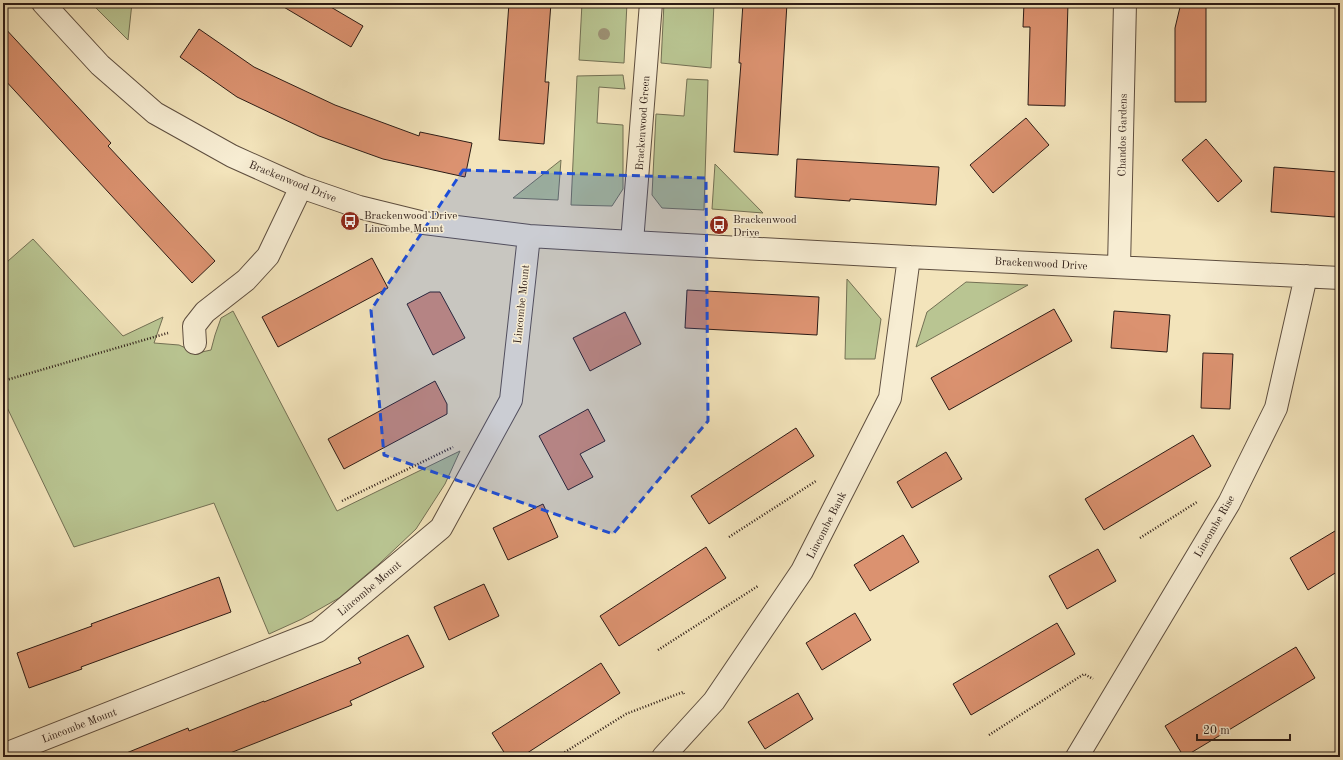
<svg xmlns="http://www.w3.org/2000/svg" width="1343" height="760" font-family="'Old Standard TT',serif">
  <style>
    .green { fill: #b9c592; stroke: #737054 }
    .building { fill: #db9270; stroke: #2d1c16 }
    .lines { fill: none; stroke-linecap: round; stroke-linejoin: round }
    .minor-casing { stroke: #5e4e3f; stroke-width: 24 }
    .path { stroke: #2d1c16; stroke-width: 2.5; stroke-dasharray: 1 2; stroke-linecap: butt }
    .minor { stroke: #f7edd3; stroke-width: 22 }
    .tree { fill: #9d9275 }
    .marked { fill: #1d4ed8; fill-opacity: 0.2; stroke: #1d4ed8; stroke-width: 3; stroke-dasharray: 8 5; stroke-linejoin: round }
    .labels { text-anchor: middle; stroke-width: 3; stroke-linejoin: round; paint-order: stroke }
    .street-label { font-size: 11px; fill: #2d1c16; stroke: #f7edd3 }
    .poi-label { font-size: 11px; fill: #2d1c16; stroke: #f7edd3; text-anchor: start }
  </style>
  <rect width="100%" height="100%" fill="#f3e4bb"/>
  <filter id="stains"><feTurbulence type="fractalNoise" baseFrequency=".005" numOctaves="4"/><feColorMatrix values="0 0 0 0 .2 0 0 0 0 .09 0 0 0 0 .02 0 0 0 .5 -.17"/></filter>
  <radialGradient id="worn" r=".72"><stop offset=".6" stop-color="#630" stop-opacity="0"/><stop offset="1" stop-color="#630" stop-opacity=".3"/></radialGradient>
  <path class="green" d="M 91,3 L 132,3 L 128,40 Z
    M 582,3 L 627,3 L 624,63 L 579,60 Z
    M 664,3 L 714,3 L 711,68 L 661,63 Z
    M 623,75 L 625,89 L 599,87 L 597,123 L 623,125 L 623,189 L 612,206 L 571,205 L 577,76 Z
    M 687,79 L 708,80 L 704,210 L 662,208 L 652,195 L 656,114 L 684,116 Z
    M 561,160 L 558,200 L 513,198 Z
    M 715,164 L 763,213 L 712,209 Z
    M 33,239 L 123,336 L 163,317 L 154,343 L 179,345 L 197,353 L 211,350 L 215,335 L 221,318 L 233,311 L 337,511 L 460,451 L 445,484 L 416,529 L 379,564 L 339,598 L 302,619 L 269,634 L 214,503 L 74,547 L 3,399 L 3,269 L 8,261 Z
    M 847,279 L 881,319 L 875,359 L 845,359 Z
    M 966,282 L 1028,285 L 916,347 L 927,312 Z"/>
  <path class="building" d="M 277,3 L 324,3 L 363,26 L 351,47 Z
    M 509,3 L 551,3 L 545,82 L 549,82 L 544,144 L 499,140 Z
    M 743,3 L 787,3 L 778,155 L 734,152 L 741,63 L 739,63 Z
    M 1024,3 L 1068,3 L 1065,106 L 1028,105 L 1030,27 L 1023,27 Z
    M 1181,3 L 1206,3 L 1206,102 L 1175,102 L 1175,28 Z
    M 3,26 L 111,143 L 108,146 L 215,261 L 192,283 L 3,78 Z
    M 199,29 L 254,67 L 335,105 L 419,136 L 420,132 L 472,143 L 465,177 L 383,159 L 319,136 L 237,97 L 180,57 Z
    M 1026,118 L 1049,145 L 993,193 L 970,165 Z
    M 1206,139 L 1242,181 L 1218,202 L 1182,160 Z
    M 797,159 L 939,167 L 936,205 L 850,199 L 850,201 L 795,197 Z
    M 1274,167 L 1338,172 L 1335,217 L 1271,212 Z
    M 372,258 L 388,288 L 278,347 L 262,317 Z
    M 687,290 L 819,297 L 817,335 L 685,328 Z
    M 430,292 L 440,292 L 465,338 L 433,355 L 407,304 Z
    M 1054,309 L 1072,341 L 949,410 L 931,378 Z
    M 1114,311 L 1170,315 L 1167,352 L 1111,348 Z
    M 625,312 L 641,344 L 590,371 L 573,338 Z
    M 1203,353 L 1233,354 L 1230,409 L 1201,408 Z
    M 435,381 L 447,404 L 447,414 L 344,469 L 328,439 Z
    M 588,409 L 605,441 L 580,454 L 593,477 L 568,490 L 539,436 Z
    M 796,428 L 814,456 L 709,524 L 691,496 Z
    M 1193,435 L 1211,466 L 1104,530 L 1085,499 Z
    M 946,452 L 962,479 L 912,508 L 897,482 Z
    M 543,504 L 558,537 L 508,560 L 493,528 Z
    M 1340,528 L 1340,570 L 1308,590 L 1290,558 Z
    M 903,535 L 919,562 L 870,591 L 854,565 Z
    M 706,547 L 726,578 L 619,646 L 600,616 Z
    M 1098,549 L 1116,581 L 1067,609 L 1049,576 Z
    M 219,577 L 231,612 L 81,667 L 82,669 L 29,688 L 17,653 L 92,626 L 91,624 Z
    M 484,584 L 499,616 L 449,640 L 434,607 Z
    M 855,613 L 871,640 L 822,670 L 806,643 Z
    M 1057,623 L 1075,654 L 971,715 L 953,684 Z
    M 408,635 L 424,667 L 350,701 L 352,705 L 220,757 L 120,757 L 119,756 L 188,728 L 189,731 L 264,701 L 264,702 L 361,663 L 358,658 Z
    M 1296,647 L 1315,678 L 1184,757 L 1165,726 Z
    M 601,663 L 620,693 L 521,757 L 507,757 L 492,733 Z
    M 798,693 L 813,719 L 765,749 L 748,722 Z"/>
  <g class="lines">
    <g class="minor-casing">
      <path id="minor" d="M 43,3 L 100,65 L 155,113 L 232,156 L 301,187 L 359,207 L 424,223 L 529,236 L 632,242 L 909,257 L 1340,278
        M 632,242 L 651,3
        M 1119,267 L 1125,3
        M 195,343 L 194,326 L 205,312 L 246,280 L 268,256 L 301,187
        M 3,755 L 318,631 L 441,528 L 511,400 L 529,236
        M 663,757 L 714,701 L 802,571 L 890,398 L 909,257
        M 1077,757 L 1229,503 L 1276,408 L 1306,276"/>
    </g>
    <path class="path" d="M 3,381 L 168,333
      M 342,501 L 453,447
      M 729,537 L 816,481
      M 1140,538 L 1197,502
      M 658,650 L 758,586
      M 989,735 L 1084,674 L 1093,679
      M 557,757 L 626,714 L 683,692 L 684,694"/>
    <use href="#minor" class="minor"/>
  </g>
  <circle class="tree" cx="604" cy="34" r="6"/>
  <path class="marked" d="M 463,170 L 706,178 L 708,421 L 613,534 L 384,455 L 371,310 Z"/>
  <defs>
    <g id="bus-disc" transform="scale(1)"><circle r="9.5" fill="#8f2418" stroke="#f7edd3"/><path d="M-5-6H5V4H4V6H2V4H-2V6H-4V4H-5ZM-3.5-4V0h7V-4ZM-3.5 1.2v1.5H-2V1.2ZM2 1.2v1.5H3.5V1.2Z" fill="#fff"/></g>
  </defs>
  <g fill-rule="evenodd">
    <use href="#bus-disc" x="350" y="221"/>
    <use href="#bus-disc" x="719" y="225"/>
  </g>
  <g class="labels">
    <g class="street-label">
      <text transform="translate(642 123) rotate(-86)" y="4">Brackenwood Green</text>
      <text transform="translate(1122 135) rotate(-89)" y="4">Chandos Gardens</text>
      <text transform="translate(293 181) rotate(22)" y="4">Brackenwood Drive</text>
      <text transform="translate(1041 263) rotate(3)" y="4">Brackenwood Drive</text>
      <text transform="translate(521 304) rotate(-84)" y="4">Lincombe Mount</text>
      <text transform="translate(826 525) rotate(-63)" y="4">Lincombe Bank</text>
      <text transform="translate(1214 526) rotate(-60)" y="4">Lincombe Rise</text>
      <text transform="translate(369 588) rotate(-40)" y="4">Lincombe Mount</text>
      <text transform="translate(79 725) rotate(-21)" y="4">Lincombe Mount</text>
    </g>
    <g class="poi-label">
      <text x="364" y="219">Brackenwood Drive<tspan x="364" dy="13">Lincombe Mount</tspan></text>
      <text x="733" y="223">Brackenwood<tspan x="733" dy="13">Drive</tspan></text>
    </g>
  </g>
  <rect width="1343" height="760" fill="none" stroke="#f3e4bb" stroke-width="16"/>
  <rect x="4" y="4" width="1335" height="752" fill="none" stroke="#2d1c16" stroke-width="2"/>
  <rect x="8" y="8" width="1327" height="744" fill="none" stroke="#2d1c16"/>
  <path d="M1197 734v6h93v-6" fill="none" stroke="#2d1c16" stroke-width="2"/>
  <text x="1203" y="734" font-size="12" fill="#2d1c16" stroke="#f7edd3" stroke-width="3" paint-order="stroke">20 m</text>
  <rect width="100%" height="100%" filter="url(#stains)"/>
  <rect width="100%" height="100%" fill="url(#worn)"/>
</svg>
